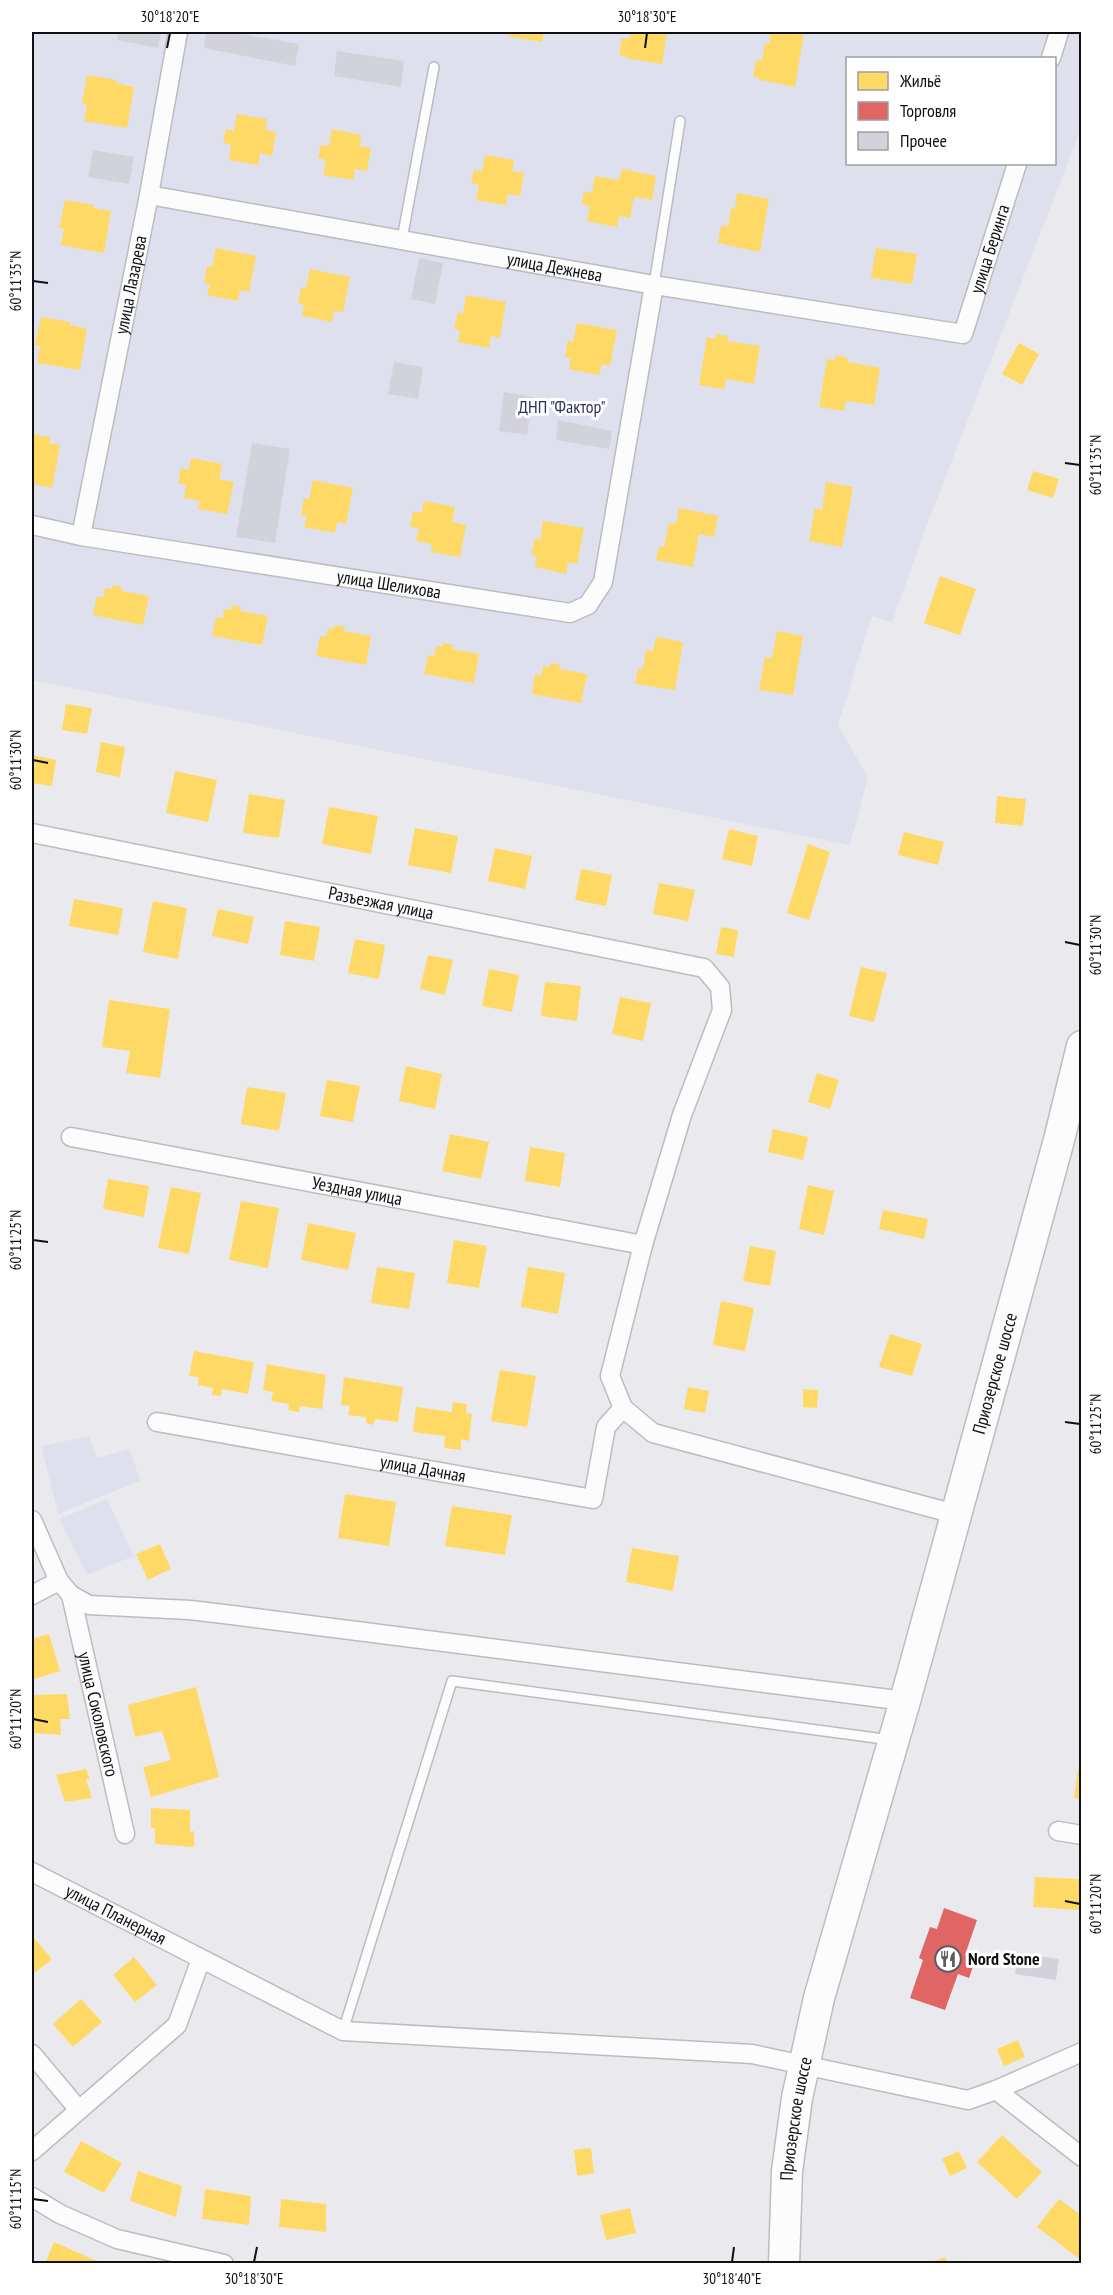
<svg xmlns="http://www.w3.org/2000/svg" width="1113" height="2295" font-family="'PT Sans Narrow',sans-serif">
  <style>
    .green { fill: #dee0ed; fill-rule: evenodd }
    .homes { fill: #ffd966 }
    .shops { fill: #e06666 }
    .building { fill: #d2d3da }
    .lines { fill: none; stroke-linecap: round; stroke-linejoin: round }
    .lane-casing { stroke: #bbbcbf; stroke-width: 12 }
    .street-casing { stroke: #bbbcbf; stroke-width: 21 }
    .primary-casing { stroke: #bbbcbf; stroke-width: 33 }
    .lane { stroke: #fcfcfc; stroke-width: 9 }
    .street { stroke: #fcfcfc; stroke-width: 18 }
    .primary { stroke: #fcfcfc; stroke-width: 30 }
    .ticks { fill: none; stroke: #101012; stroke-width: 2 }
    .labels { text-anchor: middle; stroke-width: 6; stroke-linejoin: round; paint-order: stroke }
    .street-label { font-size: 18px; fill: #101012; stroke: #fff }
    .park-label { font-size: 18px; fill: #30315a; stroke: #fff }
    .poi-label { font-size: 18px; font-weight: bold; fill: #101012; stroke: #fff; text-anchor: start }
    .neatline { fill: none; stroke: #101012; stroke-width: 2 }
    .ticks-label { font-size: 15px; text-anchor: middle; fill: #101012 }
  </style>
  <rect width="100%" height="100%" fill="#eaeaee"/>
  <path class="green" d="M 32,32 L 1081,32 L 1081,129 L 925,530 L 892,622 L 872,616 L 838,725 L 868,777 L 850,845 L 32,680 ZM 848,58 L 1054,58 L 1054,164 L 848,164 Z
    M 89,1436 L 97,1458 L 130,1449 L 140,1481 L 58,1514 L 41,1446 Z
    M 107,1499 L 134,1556 L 87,1575 L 59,1519 Z"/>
  <path class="homes" d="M 500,32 L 544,32 L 542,42 L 507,36 L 507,34 Z
    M 630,32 L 667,32 L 662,64 L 626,58 L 626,56 L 619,55 L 622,38 L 629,39 Z
    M 771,32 L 804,33 L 795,87 L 759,80 L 760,78 L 753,77 L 756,60 L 762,61 L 765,43 L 769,44 Z
    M 87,75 L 117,80 L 116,83 L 134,87 L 127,128 L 84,121 L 87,105 L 82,104 Z
    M 237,114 L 267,119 L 265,130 L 276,132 L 272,156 L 260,153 L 258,165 L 229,160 L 231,144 L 223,143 L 226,129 L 234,131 Z
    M 332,129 L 361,135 L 360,146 L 371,148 L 367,171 L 355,169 L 353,180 L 323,175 L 326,160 L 318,158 L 321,145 L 329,146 Z
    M 485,155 L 514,160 L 512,171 L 524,173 L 520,196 L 508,194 L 506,205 L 476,200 L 479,185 L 471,183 L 474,170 L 482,171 Z
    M 622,169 L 656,176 L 652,200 L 634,197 L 630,218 L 619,216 L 617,227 L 587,221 L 590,206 L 582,205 L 584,191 L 592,193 L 595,176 L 619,180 Z
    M 737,193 L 769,199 L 760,252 L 718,243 L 721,225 L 728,227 L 731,208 L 735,209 Z
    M 65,200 L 94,205 L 93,208 L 111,211 L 104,253 L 61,245 L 64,229 L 59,228 Z
    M 216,248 L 256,256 L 249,292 L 240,290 L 238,301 L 207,295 L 210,284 L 204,283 L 207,266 L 212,267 Z
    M 876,248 L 917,254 L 912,284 L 871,278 Z
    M 310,269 L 350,277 L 343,312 L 334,311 L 332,322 L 302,316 L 304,305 L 298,304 L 301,287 L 306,288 Z
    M 466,295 L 506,302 L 500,338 L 491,336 L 489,348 L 458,342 L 460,330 L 454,329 L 458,312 L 463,314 Z
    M 41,317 L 70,322 L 70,325 L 87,329 L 80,370 L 37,363 L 40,346 L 35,345 Z
    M 577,323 L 617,330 L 610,366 L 602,364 L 599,375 L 569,369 L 571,358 L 565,357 L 568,340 L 573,342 Z
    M 716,334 L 728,336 L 727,341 L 760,346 L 754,384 L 726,379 L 724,389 L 699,385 L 707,337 L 715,339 Z
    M 1019,343 L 1039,354 L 1022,385 L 1002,374 Z
    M 836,355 L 848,358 L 848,362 L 880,368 L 874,405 L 846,401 L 844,411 L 819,407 L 827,359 L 835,360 Z
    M 32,434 L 50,437 L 49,443 L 60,445 L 52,488 L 32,484 Z
    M 191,458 L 222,464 L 219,479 L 234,482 L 227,514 L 198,509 L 200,501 L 184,498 L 186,485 L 178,483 L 181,468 L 189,470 Z
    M 1033,471 L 1059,479 L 1053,498 L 1027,490 Z
    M 313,480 L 353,488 L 346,524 L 337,522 L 335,533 L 304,527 L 307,516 L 301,515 L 304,498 L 309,499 Z
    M 826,482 L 853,487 L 842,547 L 809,541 L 815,508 L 822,510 Z
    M 424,501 L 455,507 L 452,522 L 466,525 L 460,557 L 431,552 L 432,544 L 416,541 L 419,528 L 410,527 L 413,511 L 422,513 Z
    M 679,508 L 718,516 L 714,537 L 699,534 L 693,567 L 656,560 L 659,546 L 664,547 L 669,523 L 676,524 Z
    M 543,521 L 584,528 L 577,564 L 568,562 L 566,574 L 535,567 L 537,556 L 531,555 L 535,538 L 540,540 Z
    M 940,576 L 976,589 L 960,635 L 924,623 Z
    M 113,585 L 122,587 L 121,591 L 149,596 L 143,625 L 93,615 L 97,596 L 104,597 L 105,588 L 112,589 Z
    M 232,605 L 241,607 L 240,611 L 268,616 L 262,645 L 212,636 L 216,617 L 223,618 L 224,609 L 231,610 Z
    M 335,625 L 345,627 L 344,631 L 371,636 L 366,665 L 316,656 L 320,636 L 326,637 L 328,628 L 334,629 Z
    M 777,631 L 803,636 L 793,695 L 759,690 L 765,657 L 772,658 Z
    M 656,637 L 683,642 L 675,690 L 635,684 L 638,669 L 643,669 L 646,650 L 653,651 Z
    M 443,643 L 453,645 L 452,649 L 479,654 L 474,683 L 424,674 L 428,655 L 434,656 L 436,646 L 442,647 Z
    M 551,663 L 560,665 L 559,669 L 587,674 L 581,703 L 532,694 L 535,674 L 542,675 L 543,666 L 550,667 Z
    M 66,704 L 92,708 L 87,734 L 62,730 Z
    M 101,742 L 125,747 L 120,777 L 96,772 Z
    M 32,755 L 56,760 L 52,786 L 32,783 Z
    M 175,771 L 217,780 L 208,822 L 166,813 Z
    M 249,794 L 285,800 L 279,838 L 243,833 Z
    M 997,796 L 1026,799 L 1023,826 L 995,823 Z
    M 329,807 L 378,816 L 371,854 L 322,844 Z
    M 415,828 L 458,836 L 451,873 L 408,865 Z
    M 729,829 L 758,836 L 752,866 L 722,859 Z
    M 904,832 L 944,842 L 938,865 L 898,855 Z
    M 808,844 L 830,852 L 809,920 L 787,913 Z
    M 495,848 L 532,856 L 525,889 L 488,881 Z
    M 581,869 L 612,875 L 606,906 L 575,900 Z
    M 659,883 L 695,890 L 688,921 L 653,914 Z
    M 74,899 L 123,908 L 118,935 L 69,926 Z
    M 153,901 L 187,908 L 178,959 L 143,952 Z
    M 218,909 L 254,917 L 248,944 L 212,936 Z
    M 285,921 L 320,927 L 314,961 L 280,955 Z
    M 721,927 L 738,930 L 734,957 L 716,954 Z
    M 355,939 L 385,945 L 379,979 L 348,973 Z
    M 428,955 L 453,960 L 445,995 L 420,989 Z
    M 861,967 L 887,973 L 874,1022 L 849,1016 Z
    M 489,969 L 519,975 L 512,1012 L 482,1006 Z
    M 545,982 L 581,986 L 577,1021 L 541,1016 Z
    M 620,997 L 651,1003 L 643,1041 L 612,1034 Z
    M 109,1000 L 170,1009 L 160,1078 L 126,1073 L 130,1051 L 102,1047 Z
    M 406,1066 L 442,1074 L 435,1109 L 399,1101 Z
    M 817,1073 L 839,1080 L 830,1109 L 808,1102 Z
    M 327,1080 L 360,1086 L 353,1122 L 320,1116 Z
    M 247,1087 L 286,1093 L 279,1131 L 241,1124 Z
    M 773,1129 L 808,1137 L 803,1160 L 768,1152 Z
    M 450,1134 L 489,1142 L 481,1179 L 442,1171 Z
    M 530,1147 L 565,1153 L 560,1187 L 525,1181 Z
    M 108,1179 L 149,1186 L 144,1217 L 103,1209 Z
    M 808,1185 L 834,1191 L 824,1235 L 799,1229 Z
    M 171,1187 L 201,1193 L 189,1254 L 158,1248 Z
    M 241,1201 L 279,1208 L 268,1268 L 229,1260 Z
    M 883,1210 L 928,1219 L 924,1239 L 879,1229 Z
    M 308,1223 L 356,1233 L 348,1270 L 301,1260 Z
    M 454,1240 L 487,1246 L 479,1288 L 447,1283 Z
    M 750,1246 L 776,1251 L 770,1286 L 743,1281 Z
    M 377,1267 L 415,1273 L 409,1309 L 371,1303 Z
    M 528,1267 L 565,1273 L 558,1314 L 521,1307 Z
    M 721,1301 L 754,1308 L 745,1351 L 713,1345 Z
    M 890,1334 L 922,1344 L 912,1376 L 879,1367 Z
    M 194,1351 L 254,1362 L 248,1394 L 222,1389 L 221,1396 L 212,1395 L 213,1388 L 198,1385 L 199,1377 L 189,1376 Z
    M 267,1364 L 326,1375 L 322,1409 L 300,1406 L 299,1412 L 288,1410 L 289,1404 L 271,1401 L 273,1392 L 263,1390 Z
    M 500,1370 L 536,1376 L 527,1427 L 491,1421 Z
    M 344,1377 L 403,1387 L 398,1422 L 375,1419 L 373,1425 L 366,1423 L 366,1417 L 348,1415 L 350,1406 L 341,1405 Z
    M 688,1387 L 709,1391 L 705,1413 L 684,1409 Z
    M 803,1389 L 818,1390 L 817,1408 L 803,1407 Z
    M 453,1402 L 467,1404 L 466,1413 L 472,1414 L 469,1441 L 461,1439 L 461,1450 L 444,1448 L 445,1436 L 413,1432 L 416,1407 L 452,1412 Z
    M 345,1494 L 396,1502 L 389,1546 L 338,1538 Z
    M 452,1506 L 512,1515 L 505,1555 L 445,1546 Z
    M 160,1544 L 171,1569 L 148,1580 L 136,1554 Z
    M 632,1548 L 679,1556 L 673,1591 L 626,1582 Z
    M 49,1634 L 60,1671 L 35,1679 L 32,1673 L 32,1639 Z
    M 196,1687 L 219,1777 L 151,1797 L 143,1767 L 171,1760 L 162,1731 L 135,1737 L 128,1705 Z
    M 67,1694 L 70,1719 L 60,1719 L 61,1735 L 32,1733 L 32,1695 Z
    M 86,1769 L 90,1779 L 86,1779 L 92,1798 L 65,1802 L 56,1775 Z
    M 1078,1769 L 1082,1770 L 1082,1799 L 1074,1798 Z
    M 151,1808 L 190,1810 L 190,1832 L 194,1831 L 194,1847 L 155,1844 L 155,1828 L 151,1828 Z
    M 1035,1877 L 1081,1879 L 1079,1910 L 1033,1907 Z
    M 32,1936 L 52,1959 L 32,1975 Z
    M 134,1957 L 157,1985 L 135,2002 L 113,1975 Z
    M 81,1999 L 102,2022 L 73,2047 L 53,2024 Z
    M 1018,2040 L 1025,2057 L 1004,2066 L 997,2049 Z
    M 1002,2135 L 1042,2172 L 1017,2199 L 977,2162 Z
    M 81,2141 L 122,2163 L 104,2193 L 64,2172 Z
    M 591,2148 L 594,2173 L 577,2176 L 574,2150 Z
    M 959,2151 L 967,2168 L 950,2176 L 942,2159 Z
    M 138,2171 L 182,2186 L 176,2217 L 130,2201 Z
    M 205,2189 L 251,2196 L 249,2225 L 202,2219 Z
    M 281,2199 L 326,2204 L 326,2232 L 279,2227 Z
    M 1059,2199 L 1082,2216 L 1082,2261 L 1037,2227 Z
    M 630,2208 L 636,2233 L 606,2240 L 600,2215 Z
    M 54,2242 L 97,2261 L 96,2264 L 45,2264 Z
    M 945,2257 L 948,2264 L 920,2264 L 929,2260 L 931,2263 Z"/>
  <path class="shops" d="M 944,1908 L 977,1920 L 965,1955 L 976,1958 L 969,1978 L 958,1974 L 945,2010 L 910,1998 L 923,1960 L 919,1958 L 930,1927 L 937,1929 Z"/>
  <path class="building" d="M 119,32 L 161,32 L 158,48 L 117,40 Z
    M 206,32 L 232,32 L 299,44 L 295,66 L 204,48 Z
    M 337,51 L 404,61 L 401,87 L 334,76 Z
    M 93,150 L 134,157 L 129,184 L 88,177 Z
    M 419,258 L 443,263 L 435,304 L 411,299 Z
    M 394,362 L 423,367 L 418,399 L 388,394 Z
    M 504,392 L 533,397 L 527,435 L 499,431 Z
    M 558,420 L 612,431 L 609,449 L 556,440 Z
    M 252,443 L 290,449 L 275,543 L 236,537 Z
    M 1018,1953 L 1059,1959 L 1056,1980 L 1015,1974 Z"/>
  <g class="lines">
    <g class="lane-casing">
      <path id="lane" d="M 402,239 L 434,67
        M 654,285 L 680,121
        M 343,2031 L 452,1681 L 891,1740"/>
    </g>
    <g class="street-casing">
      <g id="street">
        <path d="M 1051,58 L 1059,32"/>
        <path id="s1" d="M 149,195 L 654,285 L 963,334 L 1017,164"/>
        <path id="s2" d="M 32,525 L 81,536 L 570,613 L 588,605 L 603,582 L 654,285"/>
        <path id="s3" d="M 81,536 L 149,195 L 178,32"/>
        <path id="s4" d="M 32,833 L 704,968 L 720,987 L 722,1010 L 682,1115 L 643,1245 L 610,1376 L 623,1408 L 653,1433 L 955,1514"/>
        <path id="s5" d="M 71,1137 L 643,1245"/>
        <path id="s6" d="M 157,1422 L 593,1499 L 606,1427 L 623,1408"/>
        <path d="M 32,1520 L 59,1581"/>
        <path id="s7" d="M 32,1595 L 59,1581 L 71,1595 L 125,1834"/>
        <path d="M 71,1595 L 89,1605 L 190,1610 L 232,1615 L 905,1701"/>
        <path d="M 1058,1831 L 1082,1835"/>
        <path id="s8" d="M 32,1872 L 343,2031 L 752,2054 L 968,2100 L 996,2090 L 1082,2052"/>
        <path d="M 32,2054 L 79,2110"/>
        <path d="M 996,2090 L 1082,2157"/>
        <path d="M 32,2151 L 177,2025 L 201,1959"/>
        <path d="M 32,2197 L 60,2214 L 117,2239 L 224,2264"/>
      </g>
    </g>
    <g class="primary-casing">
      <g id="primary">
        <path id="s9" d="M 784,2264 L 787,2171 L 797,2098 L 819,1998 L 905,1701 L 1059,1140 L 1082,1046"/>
      </g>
    </g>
    <use href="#lane" class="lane"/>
    <use href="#street" class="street"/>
    <use href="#primary" class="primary"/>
  </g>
  <path class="ticks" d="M 167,48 L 170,33M 645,48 L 647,33M 33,281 L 48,283M 1065,463 L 1080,465M 33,760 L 48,763M 1065,942 L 1080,945M 33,1240 L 48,1242M 1065,1422 L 1080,1424M 33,1719 L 48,1722M 1065,1901 L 1080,1904M 33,2199 L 48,2201M 254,2262 L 257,2247M 732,2262 L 734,2247"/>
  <defs>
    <g id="restaurant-ring" transform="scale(1.35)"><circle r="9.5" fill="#fff" stroke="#5c5c5f" stroke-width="1.5"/><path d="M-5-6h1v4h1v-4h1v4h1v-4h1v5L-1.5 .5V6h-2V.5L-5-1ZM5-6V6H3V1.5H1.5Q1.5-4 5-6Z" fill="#5c5c5f"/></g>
  </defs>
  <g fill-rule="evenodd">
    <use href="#restaurant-ring" x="948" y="1959"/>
  </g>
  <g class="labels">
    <g class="street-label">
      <text dy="6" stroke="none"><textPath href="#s1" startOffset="915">улица Беринга</textPath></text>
      <text dy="6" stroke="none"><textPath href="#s1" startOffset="412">улица Дежнева</textPath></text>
      <text dy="6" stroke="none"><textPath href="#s3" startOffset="256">улица Лазарева</textPath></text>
      <text dy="6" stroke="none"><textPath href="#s2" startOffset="362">улица Шелихова</textPath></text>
      <text dy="6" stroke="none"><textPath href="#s4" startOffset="356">Разъезжая улица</textPath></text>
      <text dy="6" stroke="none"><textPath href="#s5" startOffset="291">Уездная улица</textPath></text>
      <text dy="6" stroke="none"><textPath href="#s9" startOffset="918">Приозерское шоссе</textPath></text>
      <text dy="6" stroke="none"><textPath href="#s6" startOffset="270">улица Дачная</textPath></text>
      <text dy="6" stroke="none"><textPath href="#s7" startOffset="171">улица Соколовского</textPath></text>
      <text dy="6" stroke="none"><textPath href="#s8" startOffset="94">улица Планерная</textPath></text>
      <text dy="6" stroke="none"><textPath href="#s9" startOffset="146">Приозерское шоссе</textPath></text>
    </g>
    <g class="park-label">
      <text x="562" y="413">ДНП "Фактор"</text>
    </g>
    <g class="poi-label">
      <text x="968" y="1965">Nord Stone</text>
    </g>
  </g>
  <rect width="1113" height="2295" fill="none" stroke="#ffffff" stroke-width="66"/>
  <rect x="846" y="57" width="210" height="108" fill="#ffffff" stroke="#9f9fa0" stroke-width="1.5"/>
  <rect x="858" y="72" width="30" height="18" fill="#ffd966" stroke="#9f9fa0" stroke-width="1.5"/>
  <text x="900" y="87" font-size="18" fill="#101012">Жильё</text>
  <rect x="858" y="102" width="30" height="18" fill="#e06666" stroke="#9f9fa0" stroke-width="1.5"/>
  <text x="900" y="117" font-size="18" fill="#101012">Торговля</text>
  <rect x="858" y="132" width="30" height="18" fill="#d2d3da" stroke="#9f9fa0" stroke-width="1.5"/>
  <text x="900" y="147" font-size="18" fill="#101012">Прочее</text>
  <rect x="33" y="33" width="1047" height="2229" class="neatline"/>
  <g class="ticks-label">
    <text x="170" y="22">30°18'20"E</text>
    <text x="647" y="22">30°18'30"E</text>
    <text transform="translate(16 281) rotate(-90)" y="5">60°11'35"N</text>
    <text transform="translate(1096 465) rotate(-90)" y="5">60°11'35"N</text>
    <text transform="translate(16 760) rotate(-90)" y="5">60°11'30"N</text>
    <text transform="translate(1096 945) rotate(-90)" y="5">60°11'30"N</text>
    <text transform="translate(16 1240) rotate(-90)" y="5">60°11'25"N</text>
    <text transform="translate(1096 1424) rotate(-90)" y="5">60°11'25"N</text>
    <text transform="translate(16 1719) rotate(-90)" y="5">60°11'20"N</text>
    <text transform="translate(1096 1904) rotate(-90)" y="5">60°11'20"N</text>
    <text transform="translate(16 2199) rotate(-90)" y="5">60°11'15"N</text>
    <text x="254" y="2284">30°18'30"E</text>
    <text x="732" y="2284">30°18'40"E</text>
  </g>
</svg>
